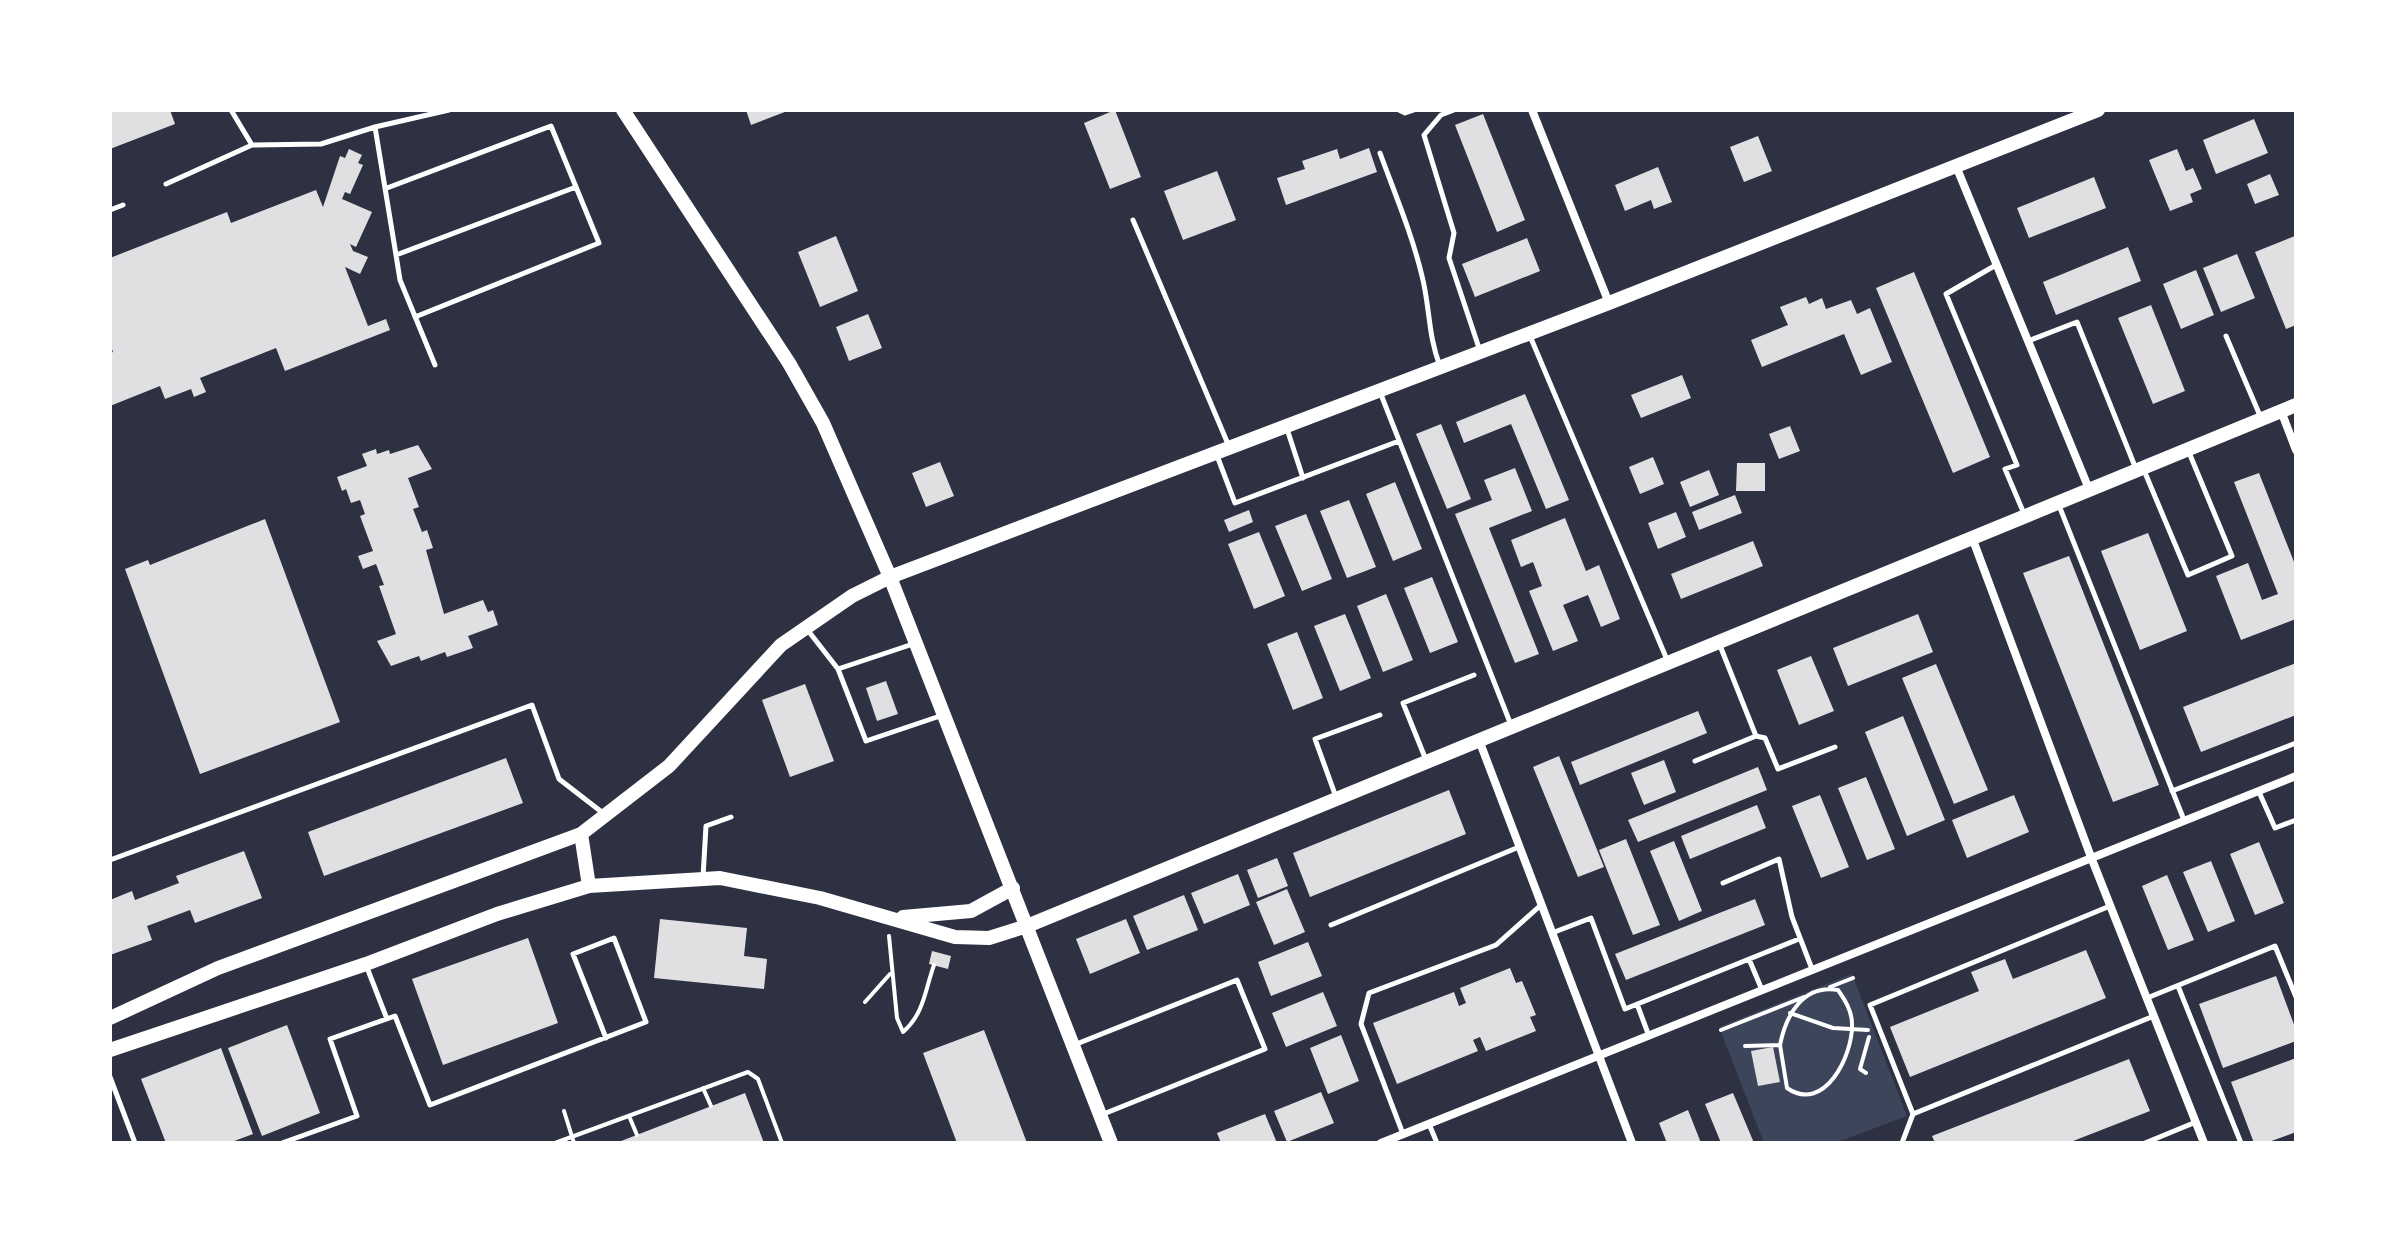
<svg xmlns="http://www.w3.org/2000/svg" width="2406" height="1253" font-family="'Sofia Sans Condensed',sans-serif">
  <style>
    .green { fill: #3c4559 }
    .building { fill: #e0e0e3 }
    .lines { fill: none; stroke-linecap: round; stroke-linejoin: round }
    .path { stroke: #fff; stroke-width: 4 }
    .service { stroke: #fff; stroke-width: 5 }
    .minor { stroke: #fff; stroke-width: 8 }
    .secondary { stroke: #fff; stroke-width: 14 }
  </style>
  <rect width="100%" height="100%" fill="#2d3142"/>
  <path class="green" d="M 1852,974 L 1907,1116 L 1835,1143 L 1764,1143 L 1719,1027 Z"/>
  <path class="building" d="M 110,110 L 170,110 L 175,124 L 110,149 Z
    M 746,110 L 790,110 L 751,125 Z
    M 1115,110 L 1141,177 L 1110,189 L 1084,123 Z
    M 1483,114 L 1525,220 L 1497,232 L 1455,125 Z
    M 2254,119 L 2268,153 L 2216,174 L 2203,140 Z
    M 1758,136 L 1772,171 L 1744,182 L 1730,147 Z
    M 1369,148 L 1377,172 L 1286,205 L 1277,178 L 1305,169 L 1302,161 L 1337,149 L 1340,159 Z
    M 349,149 L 362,155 L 358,163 L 363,165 L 350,194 L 345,192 L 342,199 L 372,212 L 356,247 L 350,244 L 353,251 L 368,257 L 360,274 L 345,267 L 368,326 L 386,319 L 390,330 L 285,371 L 276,348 L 200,378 L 206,392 L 194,397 L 191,389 L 165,399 L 160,386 L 110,406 L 110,353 L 113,352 L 110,344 L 110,258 L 227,212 L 231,223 L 316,190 L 323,207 L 340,156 L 345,158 Z
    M 2177,149 L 2186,171 L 2193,168 L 2202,189 L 2190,194 L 2193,202 L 2170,211 L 2149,160 Z
    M 1658,167 L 1672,202 L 1654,209 L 1651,200 L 1625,211 L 1615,185 Z
    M 1217,171 L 1236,220 L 1183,240 L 1164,191 Z
    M 2270,174 L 2279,195 L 2255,204 L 2247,184 Z
    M 2094,177 L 2106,208 L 2029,238 L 2017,208 Z
    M 836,236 L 858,291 L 820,307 L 798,252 Z
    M 2295,236 L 2296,325 L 2286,329 L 2255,252 Z
    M 1527,238 L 1540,271 L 1475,297 L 1462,264 Z
    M 2128,247 L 2141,281 L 2056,315 L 2043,282 Z
    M 2237,254 L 2255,298 L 2221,312 L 2203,268 Z
    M 2196,270 L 2214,315 L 2181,329 L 2163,284 Z
    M 1914,272 L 1990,457 L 1953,473 L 1876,288 Z
    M 1806,297 L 1809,304 L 1822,298 L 1826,309 L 1851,300 L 1857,314 L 1870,308 L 1892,362 L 1861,375 L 1844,334 L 1762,367 L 1751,340 L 1788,325 L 1780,307 Z
    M 2151,305 L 2185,391 L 2153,404 L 2118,318 Z
    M 868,314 L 882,348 L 849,361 L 836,327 Z
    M 1682,375 L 1691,398 L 1641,418 L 1631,395 Z
    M 1525,394 L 1569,500 L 1546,509 L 1511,424 L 1464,443 L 1456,422 Z
    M 1441,424 L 1471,499 L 1447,509 L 1416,434 Z
    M 1790,426 L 1800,451 L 1779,459 L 1769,434 Z
    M 418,445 L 432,469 L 408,478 L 419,507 L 413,509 L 422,532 L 427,530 L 433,548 L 426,550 L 444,614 L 483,600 L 488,612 L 493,610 L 498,625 L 468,636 L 473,648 L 447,657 L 445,652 L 421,661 L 419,656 L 391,666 L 377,641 L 396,634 L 379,586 L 384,585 L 376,564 L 363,569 L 358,556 L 373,551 L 360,516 L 365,514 L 360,500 L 351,503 L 346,489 L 342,491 L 337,477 L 367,466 L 362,454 L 376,449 L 377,454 L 389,450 L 390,454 Z
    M 1653,457 L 1664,484 L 1640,494 L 1629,467 Z
    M 940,462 L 954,496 L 926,507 L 912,473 Z
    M 1737,463 L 1765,463 L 1765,491 L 1736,491 Z
    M 1515,468 L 1532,511 L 1489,528 L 1539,654 L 1515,663 L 1455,514 L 1492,500 L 1484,480 Z
    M 1709,470 L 1719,495 L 1690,507 L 1680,482 Z
    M 2259,473 L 2296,567 L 2296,619 L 2241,640 L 2216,576 L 2248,563 L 2262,600 L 2278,594 L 2234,482 Z
    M 1395,482 L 1422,549 L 1393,561 L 1366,494 Z
    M 1735,495 L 1742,513 L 1699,530 L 1692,512 Z
    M 1349,500 L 1376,567 L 1347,578 L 1320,511 Z
    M 1249,510 L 1253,522 L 1229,532 L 1224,520 Z
    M 1676,512 L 1686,537 L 1658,549 L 1648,523 Z
    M 1306,514 L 1332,579 L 1302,591 L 1275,526 Z
    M 1565,518 L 1586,571 L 1599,565 L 1620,619 L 1601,627 L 1588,595 L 1563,605 L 1578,641 L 1553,651 L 1529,591 L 1542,586 L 1533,562 L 1521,567 L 1511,540 Z
    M 265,519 L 340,722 L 200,774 L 125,569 L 148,560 L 150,565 Z
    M 1259,532 L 1285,596 L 1254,609 L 1228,544 Z
    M 2148,533 L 2187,631 L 2140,650 L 2101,551 Z
    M 1753,541 L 1763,566 L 1681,599 L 1671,574 Z
    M 2069,556 L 2159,785 L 2113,802 L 2023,573 Z
    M 1432,577 L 1458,642 L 1430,653 L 1404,588 Z
    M 1386,594 L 1413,660 L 1383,672 L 1357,606 Z
    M 1345,614 L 1371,678 L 1340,691 L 1314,626 Z
    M 1918,614 L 1933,652 L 1848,686 L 1833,648 Z
    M 1297,632 L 1323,698 L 1293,710 L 1267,644 Z
    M 1811,656 L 1834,711 L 1799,725 L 1777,670 Z
    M 2296,663 L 2296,715 L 2201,752 L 2183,707 Z
    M 1936,664 L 1988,790 L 1954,804 L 1902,678 Z
    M 886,681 L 898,714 L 877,721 L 866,688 Z
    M 805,684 L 834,761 L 790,777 L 762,700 Z
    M 1698,711 L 1707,733 L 1580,785 L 1571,762 Z
    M 1903,716 L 1945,820 L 1907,836 L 1865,732 Z
    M 1559,756 L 1604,867 L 1578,877 L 1533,767 Z
    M 506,758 L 523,803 L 324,876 L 308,832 Z
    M 1664,760 L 1676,792 L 1644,805 L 1631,773 Z
    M 1758,767 L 1767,790 L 1638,842 L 1628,820 Z
    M 1866,777 L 1895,849 L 1867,860 L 1838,788 Z
    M 1449,790 L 1466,834 L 1310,897 L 1293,853 Z
    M 1820,795 L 1849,867 L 1821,878 L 1792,806 Z
    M 2014,795 L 2029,832 L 1967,858 L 1952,820 Z
    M 1757,805 L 1766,828 L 1690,859 L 1681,836 Z
    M 1626,839 L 1660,925 L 1633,935 L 1599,850 Z
    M 1674,841 L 1702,911 L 1679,921 L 1650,851 Z
    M 2259,842 L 2284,903 L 2255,915 L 2230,854 Z
    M 244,851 L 262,898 L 195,923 L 190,910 L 147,926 L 152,940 L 110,955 L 110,900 L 132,891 L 135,900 L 179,883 L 176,876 Z
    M 1277,858 L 1288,886 L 1258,898 L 1247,870 Z
    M 2211,861 L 2235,921 L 2208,932 L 2183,872 Z
    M 1238,874 L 1250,905 L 1204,924 L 1191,893 Z
    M 2167,875 L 2194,940 L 2168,950 L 2142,886 Z
    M 1287,889 L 1305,932 L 1274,945 L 1256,902 Z
    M 1184,895 L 1198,930 L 1147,950 L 1133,916 Z
    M 1755,899 L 1765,925 L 1626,980 L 1615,954 Z
    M 660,919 L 747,928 L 744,956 L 767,959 L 764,989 L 654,978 Z
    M 1126,919 L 1140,953 L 1090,974 L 1076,939 Z
    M 528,938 L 558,1023 L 443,1065 L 412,979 Z
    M 1308,942 L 1322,976 L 1271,996 L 1258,962 Z
    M 2086,950 L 2106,998 L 1910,1077 L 1890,1027 L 1979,991 L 1971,972 L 2005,959 L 2013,979 Z
    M 932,951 L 951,956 L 948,969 L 929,964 Z
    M 1510,968 L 1516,983 L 1522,981 L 1536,1015 L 1530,1017 L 1536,1031 L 1486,1051 L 1480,1037 L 1473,1040 L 1478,1051 L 1397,1084 L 1373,1023 L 1454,992 L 1459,1006 L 1466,1003 L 1460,988 Z
    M 2276,976 L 2296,1030 L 2296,1041 L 2223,1068 L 2199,1004 Z
    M 1323,992 L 1337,1026 L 1286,1047 L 1272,1013 Z
    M 287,1025 L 320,1113 L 262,1136 L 228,1048 Z
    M 984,1030 L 1027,1143 L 957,1143 L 923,1053 Z
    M 1341,1035 L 1359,1081 L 1328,1094 L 1310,1048 Z
    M 1773,1047 L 1780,1082 L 1758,1086 L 1751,1051 Z
    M 221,1048 L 253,1134 L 229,1143 L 166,1143 L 141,1079 Z
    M 2296,1058 L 2296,1132 L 2266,1143 L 2254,1143 L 2231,1082 Z
    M 2129,1059 L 2150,1111 L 2068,1143 L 1935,1143 L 1932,1136 Z
    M 1321,1092 L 1334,1123 L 1287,1142 L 1274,1111 Z
    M 745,1093 L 764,1143 L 616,1143 Z
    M 1733,1093 L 1754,1143 L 1721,1143 L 1705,1104 Z
    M 1688,1110 L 1701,1143 L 1667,1143 L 1659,1123 Z
    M 1265,1114 L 1277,1143 L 1221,1143 L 1217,1133 Z"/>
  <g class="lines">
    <path class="path" d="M 889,936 L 897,1018 L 903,1032 C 924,1014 925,990 934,965
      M 1830,987 L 1853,978
      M 865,1002 L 890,974
      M 1790,1013 L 1833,1028 L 1868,1030
      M 1721,1030 L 1804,997
      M 1745,1046 L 1780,1045 C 1786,1015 1803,984 1838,990 C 1845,1000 1852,1011 1852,1024 C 1853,1056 1824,1114 1787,1088 L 1780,1045
      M 1866,1073 L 1860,1069 L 1869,1037
      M 703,1088 L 711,1106
      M 564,1111 L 574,1143
      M 629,1116 L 637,1135
      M 555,1143 L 748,1072 L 758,1079 L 782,1143"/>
    <path class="service" d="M 1399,110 L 1405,113 L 1414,110
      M 1454,110 L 1441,115 L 1424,135 L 1454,233 L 1449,258 L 1480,351
      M 375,127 L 396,255 L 576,187 L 599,243 L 415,317
      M 252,145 L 321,144 L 375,127 L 449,110
      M 1380,153 C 1395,194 1412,234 1422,276 C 1430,307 1428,336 1440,366
      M 166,184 L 252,145 L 231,110
      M 387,188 L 551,126 L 576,187
      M 110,210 L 123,205
      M 1133,220 L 1228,444
      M 396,255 L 400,280 L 435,365
      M 1996,265 L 1946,294 L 2017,465 L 2005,469 L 2025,516
      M 1530,336 L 1668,662
      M 2226,336 L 2261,418
      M 2028,341 L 2077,322 L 2136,469
      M 1380,392 L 1511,725
      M 1287,429 L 1303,478
      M 1216,453 L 1235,503 L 1399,441
      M 2143,468 L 2188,575 L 2232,556 L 2188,450
      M 2058,503 L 2184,820
      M 806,628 L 838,669 L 866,741 L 943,715
      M 1719,643 L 1756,736 L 1765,738 L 1778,769 L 1835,747
      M 838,669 L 913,644
      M 1426,760 L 1403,703 L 1474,675
      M 1695,761 L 1756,736
      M 2172,791 L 2296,743
      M 2259,792 L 2275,828 L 2296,820
      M 1336,797 L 1315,739 L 1380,715
      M 110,860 L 532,705 L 559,779 L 603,813
      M 703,877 L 706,826 L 731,817
      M 1723,883 L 1779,859 L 1792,917 L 1812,969
      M 1331,925 L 1519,847
      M 1552,933 L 1591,918 L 1625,1009 L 1799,939
      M 1749,959 L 1762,990
      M 366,965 L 387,1019
      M 2178,986 L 2241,1143
      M 2147,998 L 2275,946 L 2296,997
      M 1637,1004 L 1649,1036
      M 1074,1045 L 1237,980 L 1265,1049 L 1101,1115
      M 110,1077 L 135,1143
      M 1913,1114 L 2154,1016
      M 1429,1124 L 1437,1143
      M 1403,1134 L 1361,1024 L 1369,993 L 1496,945 L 1541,905
      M 282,1143 L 357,1116 L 330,1039 L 395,1016 L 430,1105 L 646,1022 L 614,938 L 573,954 L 606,1038
      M 1902,1143 L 1913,1114 L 1870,1005 L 2110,906
      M 2145,1143 L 2196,1122"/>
    <path class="minor" d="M 1532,110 L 1609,303
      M 1956,166 L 2089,489
      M 2281,411 L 2296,450
      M 1973,540 L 2091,857 L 2204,1143
      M 1479,740 L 1632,1143
      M 1381,1143 L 2296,776"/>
    <path class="secondary" d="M 623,110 L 789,363 L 823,423 L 890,577 L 1111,1143
      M 581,834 L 589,886
      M 903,917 L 971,911 L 1013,888
      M 110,1018 L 218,968 L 581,834 L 669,766 L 781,645 L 852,596 L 890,577 L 1609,303 L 2098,110
      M 110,1050 L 366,964 L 497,914 L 589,886 L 720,878 L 820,898 L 955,937 L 989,938 L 1027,926 L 2296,405"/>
  </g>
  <rect width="2406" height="1253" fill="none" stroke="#ffffff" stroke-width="224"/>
</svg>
